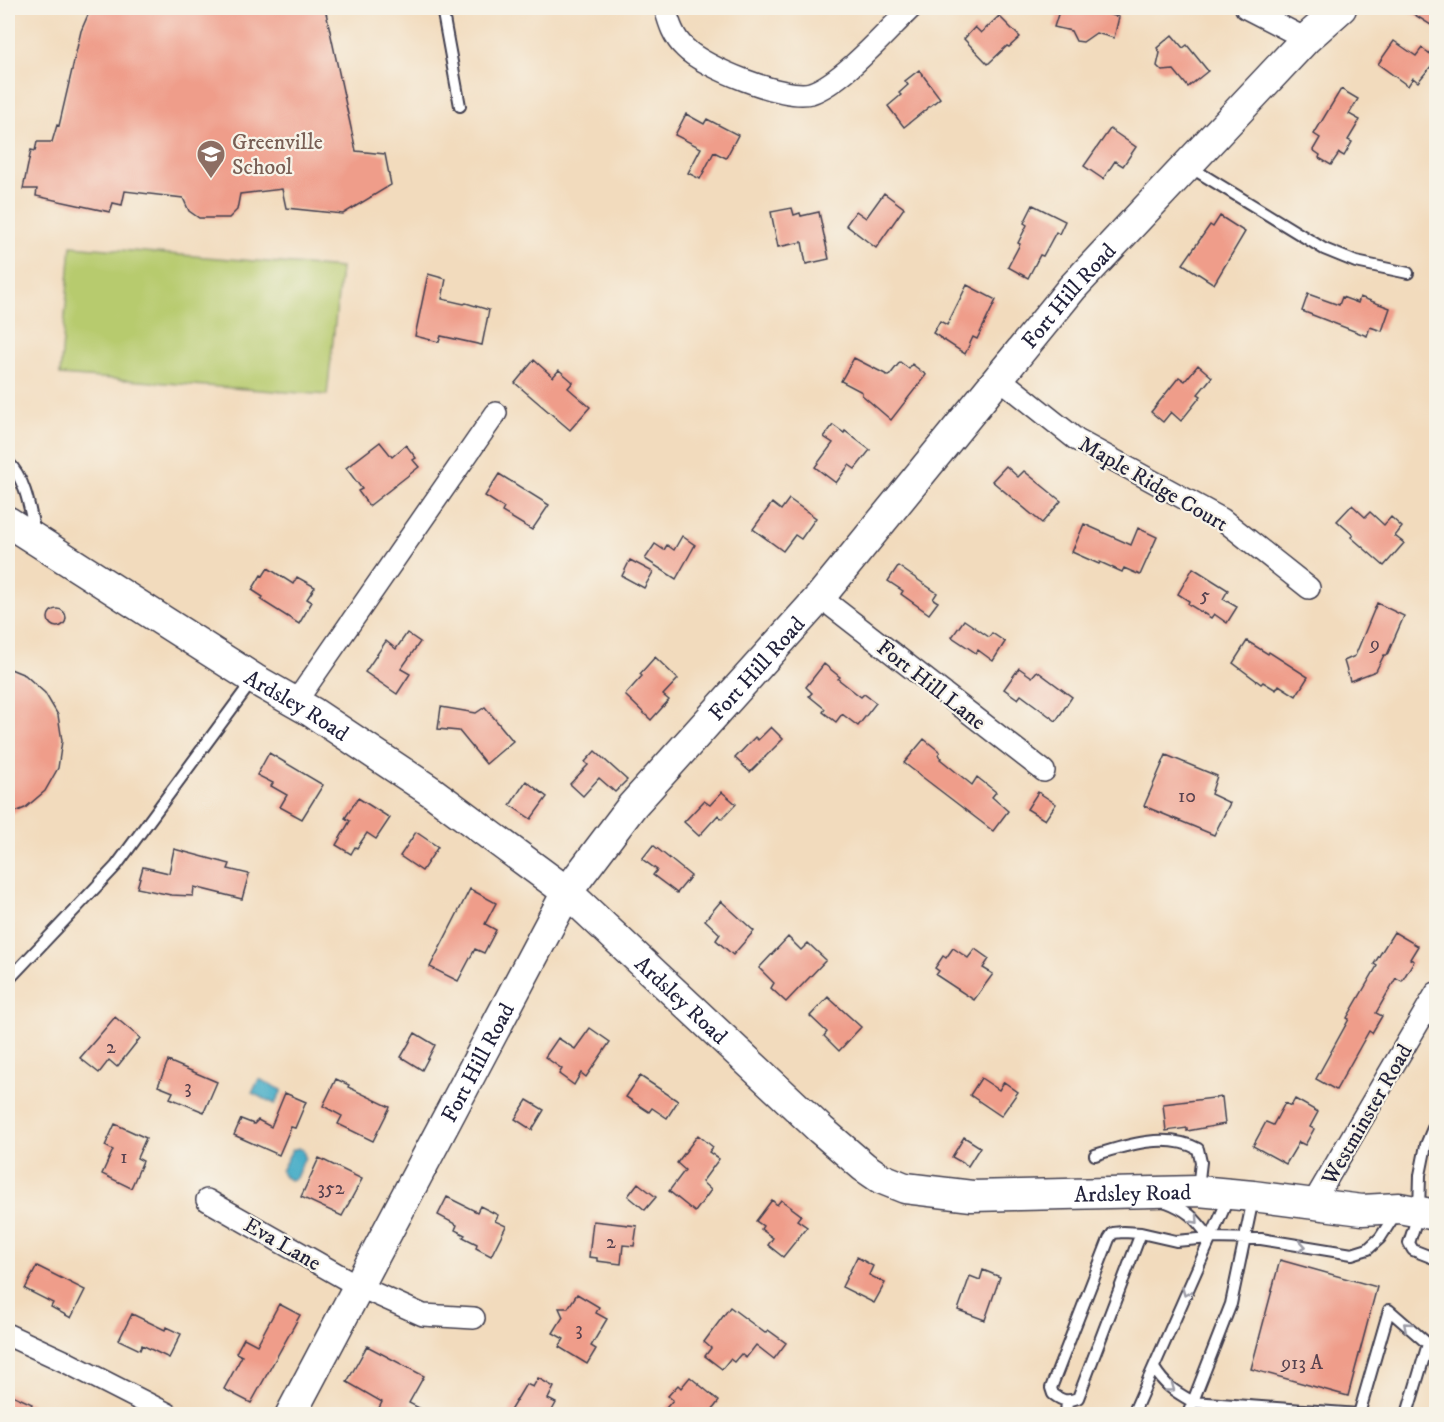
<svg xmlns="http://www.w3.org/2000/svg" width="1444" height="1422" font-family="'IM FELL DW Pica',serif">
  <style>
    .green { fill: #b7cb6e; stroke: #6c7654; stroke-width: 1.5 }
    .water { fill: #49aec8; stroke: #366882; stroke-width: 1.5 }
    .building { fill: #ef9d8a }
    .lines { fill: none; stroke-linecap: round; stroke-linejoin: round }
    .lane-casing { stroke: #413e4e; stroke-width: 14 }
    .street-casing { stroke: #413e4e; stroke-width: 24 }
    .secondary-casing { stroke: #413e4e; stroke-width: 33 }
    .lane { stroke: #fff; stroke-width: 10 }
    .street { stroke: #fff; stroke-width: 21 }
    .secondary { stroke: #fff; stroke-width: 30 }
    .oneway { stroke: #9c9ca7 }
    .labels { text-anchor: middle; stroke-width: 4.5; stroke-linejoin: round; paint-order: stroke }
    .number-label { font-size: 20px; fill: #55414f }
    .education-label { font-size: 22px; fill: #785e54; stroke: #f7f3e8; text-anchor: start }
    .street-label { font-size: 22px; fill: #22223b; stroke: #f7f3e8 }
  </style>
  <rect width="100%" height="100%" fill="#f7f3e8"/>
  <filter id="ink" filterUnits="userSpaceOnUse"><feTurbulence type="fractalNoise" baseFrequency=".0167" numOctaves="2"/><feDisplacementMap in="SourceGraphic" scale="12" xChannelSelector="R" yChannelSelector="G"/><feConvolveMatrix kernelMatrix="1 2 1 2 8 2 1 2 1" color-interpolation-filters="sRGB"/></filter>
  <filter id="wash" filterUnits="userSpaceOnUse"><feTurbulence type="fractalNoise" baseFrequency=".008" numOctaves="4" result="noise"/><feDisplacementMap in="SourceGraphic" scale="24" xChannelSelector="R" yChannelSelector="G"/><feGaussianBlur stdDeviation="1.35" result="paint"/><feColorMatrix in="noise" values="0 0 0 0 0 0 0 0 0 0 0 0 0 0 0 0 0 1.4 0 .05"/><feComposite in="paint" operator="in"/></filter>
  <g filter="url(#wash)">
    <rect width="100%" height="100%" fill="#f2dbbd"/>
    <path class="green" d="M 71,246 L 341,268 L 327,395 L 60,375 Z"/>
    <path class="water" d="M 259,1079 L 282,1090 L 275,1104 L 252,1093 Z
      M 298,1148 L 303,1150 L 305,1157 L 296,1178 L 290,1180 L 284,1177 L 281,1171 L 292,1150 Z"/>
    <g id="blocks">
      <path class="building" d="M 91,8 L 325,8 L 356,151 L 385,154 L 391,185 L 343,214 L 286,208 L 282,189 L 240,194 L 237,210 L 229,218 L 199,218 L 189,211 L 183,198 L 125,191 L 122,205 L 113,203 L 110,212 L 36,196 L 37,189 L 23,189 L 31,150 L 35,151 L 37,142 L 52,142 L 57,125 L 59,126 L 81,31 Z
        M 1060,8 L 1096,8 L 1095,11 L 1119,17 L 1114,38 L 1096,33 L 1083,42 L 1076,41 L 1071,31 L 1054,27 Z
        M 1404,8 L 1437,8 L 1437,29 Z
        M 999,16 L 1020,37 L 1009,47 L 1007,46 L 988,64 L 964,39 L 975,27 L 981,33 Z
        M 1172,35 L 1183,48 L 1187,45 L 1208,71 L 1188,87 L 1174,70 L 1162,71 L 1157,66 L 1160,53 L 1157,48 Z
        M 1394,41 L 1416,56 L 1422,48 L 1437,59 L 1418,82 L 1413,78 L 1408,86 L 1378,64 Z
        M 919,70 L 940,98 L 904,127 L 888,106 L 901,95 L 899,93 L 908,85 L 905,81 Z
        M 1341,89 L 1358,99 L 1349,114 L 1360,120 L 1348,140 L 1352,142 L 1344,156 L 1339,153 L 1331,165 L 1319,158 L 1320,155 L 1313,150 L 1320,138 L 1314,134 Z
        M 686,114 L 704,124 L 707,119 L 738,135 L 726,158 L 714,152 L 700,179 L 688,173 L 701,148 L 675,135 Z
        M 1110,129 L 1136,147 L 1123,166 L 1115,161 L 1103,179 L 1084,166 Z
        M 884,193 L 904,208 L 876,248 L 846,225 L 856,211 L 866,218 Z
        M 1033,205 L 1065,221 L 1059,234 L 1056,232 L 1043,256 L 1040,255 L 1028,278 L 1008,267 L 1020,244 L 1018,243 L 1027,225 L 1024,223 Z
        M 792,208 L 794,215 L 800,213 L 801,216 L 819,212 L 829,259 L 806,264 L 802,242 L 778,247 L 771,212 Z
        M 1220,216 L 1245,232 L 1214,284 L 1183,264 L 1210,225 L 1213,227 Z
        M 428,274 L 446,279 L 442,299 L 464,304 L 466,303 L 489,310 L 482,345 L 441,336 L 439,342 L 415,336 Z
        M 967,285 L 996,300 L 977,339 L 973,337 L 965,354 L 933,333 L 940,321 L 947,325 Z
        M 1308,294 L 1339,305 L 1342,297 L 1358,303 L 1360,297 L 1390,308 L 1382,331 L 1370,327 L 1367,336 L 1302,311 Z
        M 854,358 L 889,376 L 900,362 L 909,369 L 912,364 L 926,375 L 891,420 L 862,395 L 862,392 L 841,381 Z
        M 534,360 L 553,377 L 559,370 L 573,382 L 568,388 L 590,407 L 570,430 L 515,383 Z
        M 1198,365 L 1212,377 L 1198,394 L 1201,396 L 1181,421 L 1171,412 L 1163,422 L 1151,412 L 1179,377 L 1185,381 Z
        M 833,425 L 844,433 L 845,431 L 870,450 L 855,469 L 849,465 L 836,483 L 815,467 L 833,443 L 824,437 Z
        M 380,442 L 392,457 L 406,445 L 416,458 L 413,460 L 419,467 L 369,506 L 358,491 L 362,489 L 346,468 Z
        M 1006,466 L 1018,477 L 1024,471 L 1061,501 L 1042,523 L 992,481 Z
        M 499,474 L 549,505 L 532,530 L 502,512 L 504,508 L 485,496 Z
        M 789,499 L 816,518 L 801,539 L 795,535 L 783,551 L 753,529 L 772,503 L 781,510 Z
        M 1352,505 L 1365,517 L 1370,512 L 1384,525 L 1391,517 L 1402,527 L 1395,536 L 1404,543 L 1384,566 L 1351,537 L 1353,535 L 1337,521 Z
        M 1084,524 L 1131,545 L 1138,528 L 1157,537 L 1140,575 L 1124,568 L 1122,572 L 1100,562 L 1099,564 L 1072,552 Z
        M 682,536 L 695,545 L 676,579 L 645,559 L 655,544 L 664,550 L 667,545 L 674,550 Z
        M 630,560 L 653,572 L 644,588 L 622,576 Z
        M 898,566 L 937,593 L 933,599 L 938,602 L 929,614 L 901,594 L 903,591 L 888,581 Z
        M 268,568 L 293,584 L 297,577 L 315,587 L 307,599 L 312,602 L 299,624 L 261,600 L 263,597 L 252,590 L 261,575 L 263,576 Z
        M 1193,568 L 1228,590 L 1223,599 L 1237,607 L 1227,623 L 1214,614 L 1211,618 L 1188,604 L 1189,601 L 1178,594 Z
        M 1377,603 L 1404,616 L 1387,655 L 1384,655 L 1376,671 L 1350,681 L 1344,661 L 1355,656 Z
        M48 618a9 9 0 1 1 18 0a9 9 0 1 1-18 0Z
        M 964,620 L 989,637 L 992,633 L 1005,642 L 993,661 L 978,650 L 976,653 L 952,637 Z
        M 407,633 L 420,642 L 401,669 L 410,674 L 397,694 L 365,672 L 386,641 L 396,649 Z
        M 1247,641 L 1268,654 L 1269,652 L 1308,677 L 1296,696 L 1279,685 L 1276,690 L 1263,682 L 1261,684 L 1233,663 Z
        M 655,657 L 678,679 L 663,695 L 669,700 L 651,720 L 625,695 L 642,676 L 640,674 Z
        M 824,664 L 840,677 L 838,679 L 861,697 L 864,694 L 876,703 L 858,726 L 842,714 L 836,722 L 823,712 L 825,709 L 809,696 L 812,693 L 806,687 Z
        M 8,668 L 25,675 L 45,693 L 58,715 L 62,741 L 58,768 L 45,791 L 25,808 L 8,815 Z
        M 1019,668 L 1032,677 L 1037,671 L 1072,697 L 1056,721 L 1021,695 L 1018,699 L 1004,689 Z
        M 441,707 L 476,713 L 485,707 L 513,741 L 486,764 L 459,731 L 438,729 Z
        M 771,727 L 783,739 L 750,772 L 735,758 L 755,737 L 758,740 Z
        M 924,739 L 940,752 L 938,755 L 941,758 L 940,759 L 972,785 L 977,777 L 996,792 L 992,797 L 1008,811 L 993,831 L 904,763 Z
        M 595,751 L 627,780 L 615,792 L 599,778 L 583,796 L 570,784 L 588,765 L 585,762 Z
        M 269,753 L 323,785 L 302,819 L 280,807 L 287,795 L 271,786 L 273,783 L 257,775 Z
        M 1166,755 L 1217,776 L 1211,794 L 1230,803 L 1214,835 L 1144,806 Z
        M 526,781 L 547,797 L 531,819 L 510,805 Z
        M 722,792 L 736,804 L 722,819 L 718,815 L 699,836 L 684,822 L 704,801 L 710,805 Z
        M 1038,792 L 1056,804 L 1045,820 L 1027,809 Z
        M 358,798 L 390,818 L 376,839 L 367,833 L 357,848 L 355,847 L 351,854 L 336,845 L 350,821 L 345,818 Z
        M 416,832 L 438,847 L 422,871 L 400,856 Z
        M 653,845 L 691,876 L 677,893 L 653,875 L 657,870 L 642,859 Z
        M 174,849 L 230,864 L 228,869 L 249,874 L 242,899 L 194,887 L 193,896 L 171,895 L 137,888 L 143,867 L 169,873 Z
        M 470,889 L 496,903 L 485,924 L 496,930 L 484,953 L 475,949 L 458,981 L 430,967 Z
        M 721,901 L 754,931 L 733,955 L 716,940 L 720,934 L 705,920 Z
        M 1394,932 L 1418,946 L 1410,959 L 1414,961 L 1402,981 L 1396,978 L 1376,1013 L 1382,1016 L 1372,1033 L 1369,1031 L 1336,1090 L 1316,1079 L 1349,1019 L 1347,1018 L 1377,966 L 1374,964 Z
        M 788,937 L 801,950 L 808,943 L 826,960 L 786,1002 L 771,988 L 774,983 L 759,968 Z
        M 953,948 L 968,958 L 975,949 L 989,959 L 983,968 L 993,974 L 974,1000 L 936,975 L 939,971 L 935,968 L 943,956 L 946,958 Z
        M 828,997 L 861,1027 L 839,1051 L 824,1036 L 827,1032 L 810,1016 Z
        M 115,1017 L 140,1038 L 117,1067 L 109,1060 L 99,1073 L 80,1058 Z
        M 590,1028 L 610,1042 L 586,1077 L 581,1073 L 574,1085 L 559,1074 L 562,1069 L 545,1057 L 558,1038 L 575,1049 Z
        M 415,1033 L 435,1045 L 422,1070 L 401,1057 Z
        M 168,1061 L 217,1082 L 204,1112 L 170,1098 L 173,1092 L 158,1086 Z
        M 640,1076 L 678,1101 L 667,1118 L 652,1108 L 649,1112 L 626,1097 Z
        M 981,1078 L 999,1090 L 1004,1082 L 1018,1092 L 1001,1116 L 970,1095 Z
        M 336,1079 L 349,1085 L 348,1087 L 390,1107 L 373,1141 L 338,1124 L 342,1116 L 323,1106 Z
        M 285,1093 L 306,1102 L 295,1128 L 291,1127 L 279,1155 L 234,1135 L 241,1119 L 254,1124 L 258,1120 L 271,1127 Z
        M 1222,1097 L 1225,1124 L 1187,1131 L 1187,1128 L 1166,1131 L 1163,1104 Z
        M 1295,1099 L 1318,1112 L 1310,1127 L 1314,1129 L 1305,1145 L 1299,1142 L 1286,1164 L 1253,1146 L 1266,1122 L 1273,1125 L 1285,1103 L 1291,1106 Z
        M 527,1100 L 544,1110 L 532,1130 L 515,1119 Z
        M 115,1124 L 146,1138 L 137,1158 L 143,1161 L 131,1188 L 102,1174 L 113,1150 L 105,1146 Z
        M 698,1135 L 713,1147 L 709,1152 L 719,1159 L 702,1182 L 711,1190 L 695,1212 L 669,1191 L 685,1170 L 677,1163 Z
        M 964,1137 L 980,1147 L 968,1166 L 952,1157 Z
        M 319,1158 L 362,1179 L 342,1216 L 301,1197 Z
        M 638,1183 L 656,1197 L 645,1210 L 628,1196 Z
        M 447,1197 L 477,1212 L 480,1206 L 498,1215 L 495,1221 L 506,1226 L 491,1256 L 476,1248 L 477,1244 L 463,1237 L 465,1235 L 455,1230 L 457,1225 L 438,1215 Z
        M 772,1200 L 777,1205 L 781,1200 L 801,1215 L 797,1220 L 807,1227 L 783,1257 L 768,1245 L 773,1238 L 761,1229 L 763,1226 L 756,1221 Z
        M 593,1221 L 637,1226 L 634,1246 L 623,1245 L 621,1264 L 597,1261 L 597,1258 L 589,1257 Z
        M 857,1257 L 873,1266 L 869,1275 L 885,1283 L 874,1303 L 842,1287 Z
        M 1280,1260 L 1377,1287 L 1348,1396 L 1251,1369 Z
        M 37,1266 L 85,1290 L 71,1318 L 51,1307 L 53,1303 L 25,1289 Z
        M 983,1270 L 1000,1277 L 985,1320 L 958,1310 L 970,1276 L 980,1280 Z
        M 577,1294 L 599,1307 L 596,1313 L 607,1319 L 591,1346 L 596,1349 L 587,1364 L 559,1347 L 564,1339 L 553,1333 L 563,1317 L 559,1308 L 568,1308 Z
        M 279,1304 L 300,1315 L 251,1403 L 224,1389 L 242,1356 L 236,1353 L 244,1338 L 257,1345 Z
        M 730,1307 L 765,1333 L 768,1330 L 786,1343 L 774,1359 L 756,1345 L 746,1358 L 741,1354 L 734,1362 L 730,1359 L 722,1369 L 705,1356 L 711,1348 L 704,1342 Z
        M 132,1314 L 165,1330 L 166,1327 L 181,1334 L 169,1358 L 142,1345 L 140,1350 L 119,1340 Z
        M 367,1346 L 424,1376 L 409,1403 L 431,1414 L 376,1414 L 382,1402 L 347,1382 Z
        M 690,1377 L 719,1401 L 709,1414 L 661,1414 L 673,1400 L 668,1396 L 678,1385 L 681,1388 Z
        M 538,1378 L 554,1387 L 548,1399 L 556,1403 L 550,1414 L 508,1414 L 526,1384 L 533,1387 Z
        M 8,1393 L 32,1404 L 27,1414 L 8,1414 Z"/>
    </g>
  </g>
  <g filter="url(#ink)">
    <use href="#blocks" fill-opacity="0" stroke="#413e4e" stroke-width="1.5"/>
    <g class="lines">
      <g class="lane-casing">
        <path id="lane" d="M 442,8 L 460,106
          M 1190,167 L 1324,249 L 1356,262 L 1408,273
          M 8,462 C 26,479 30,510 35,534
          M 11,977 L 116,866 L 253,680
          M 1436,1121 L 1426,1145 L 1420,1175 L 1419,1212 L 1409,1243 L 1413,1250 L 1436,1259
          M 1095,1155 C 1126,1145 1167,1132 1198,1149 L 1201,1162 L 1198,1188
          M 1164,1201 C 1188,1210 1194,1217 1210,1238
          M 1123,1232 L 1141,1233 L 1078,1398 C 1067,1402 1062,1401 1053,1394 L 1051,1388 L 1109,1239 L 1113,1233 Z
          M 1141,1233 L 1176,1241 L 1210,1238 L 1261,1239 L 1352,1254 L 1368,1249 L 1380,1238 L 1396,1213
          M 1154,1368 C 1165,1386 1174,1391 1193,1402 L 1359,1414
          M 1066,1414 L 1067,1401
          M 1133,1414 L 1229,1197
          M 1188,1414 L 1231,1304 L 1253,1199
          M 1359,1414 L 1389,1310 L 1428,1344 L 1407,1414"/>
      </g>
      <g class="street-casing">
        <path id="street" d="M 665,8 C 669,22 673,37 685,48 C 703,67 785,100 811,93 C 842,83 887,31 911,8
          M 1246,8 L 1306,39
          M 999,378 L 1077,440 L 1222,519 L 1309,588
          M 820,597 L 1044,771
          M 295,703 L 496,413
          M 207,1200 L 358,1286 L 423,1315 L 474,1318
          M 1313,1203 L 1436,993
          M 8,1335 L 64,1361 L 168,1414"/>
      </g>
      <g class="secondary-casing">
        <g id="secondary">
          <path id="s1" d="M 8,522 L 254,679 L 312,712 L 432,792 L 567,892 L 821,1130 L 864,1167 L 880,1178 L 905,1188 L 972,1196 L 1198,1191 L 1253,1196 L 1362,1210 L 1399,1208 L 1436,1215"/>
          <path id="s2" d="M 291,1414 L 567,892 L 632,806 L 820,597 L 1072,288 L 1306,39 L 1341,8"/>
        </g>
      </g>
      <use href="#lane" class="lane"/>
      <use href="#street" class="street"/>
      <use href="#secondary" class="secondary"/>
    </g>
    <defs><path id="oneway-chevron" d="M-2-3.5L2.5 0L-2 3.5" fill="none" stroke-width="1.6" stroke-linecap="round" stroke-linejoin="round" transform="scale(1.5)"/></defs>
    <g class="oneway">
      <use href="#oneway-chevron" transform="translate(1195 1220) rotate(48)"/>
      <use href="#oneway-chevron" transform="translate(1302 1246) rotate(9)"/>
      <use href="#oneway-chevron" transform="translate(1186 1292) rotate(113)"/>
      <use href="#oneway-chevron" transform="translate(1407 1326) rotate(-139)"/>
      <use href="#oneway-chevron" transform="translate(1171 1388) rotate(36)"/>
    </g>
  </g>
  <defs>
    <g id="school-pin" transform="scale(1.5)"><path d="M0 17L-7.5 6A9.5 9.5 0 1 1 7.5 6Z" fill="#8d6e63" stroke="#f7f3e8"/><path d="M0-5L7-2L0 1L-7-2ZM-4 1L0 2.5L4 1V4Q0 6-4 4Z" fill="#fff"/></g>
  </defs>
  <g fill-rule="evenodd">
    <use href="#school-pin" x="211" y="154"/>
  </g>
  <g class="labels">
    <g class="number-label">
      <text x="1205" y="601">5</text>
      <text x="1375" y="650">9</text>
      <text x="1187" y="802">10</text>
      <text x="111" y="1053">2</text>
      <text x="188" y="1093">3</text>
      <text x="124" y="1163">1</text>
      <text x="331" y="1194">352</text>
      <text x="611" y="1248">2</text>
      <text x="579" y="1335">3</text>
      <text x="1302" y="1369">913 A</text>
    </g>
    <g class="education-label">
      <text x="232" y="149">Greenville<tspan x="232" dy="25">School</tspan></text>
    </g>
    <g class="street-label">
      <text dy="8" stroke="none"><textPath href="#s2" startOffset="1370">Fort Hill Road</textPath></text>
      <text transform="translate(1154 483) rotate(30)" y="8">Maple Ridge Court</text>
      <text dy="8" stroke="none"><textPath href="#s2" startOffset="884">Fort Hill Road</textPath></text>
      <text transform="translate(932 684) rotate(38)" y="8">Fort Hill Lane</text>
      <text dy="8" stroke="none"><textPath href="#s1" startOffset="342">Ardsley Road</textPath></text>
      <text dy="8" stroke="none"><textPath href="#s1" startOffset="828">Ardsley Road</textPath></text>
      <text dy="8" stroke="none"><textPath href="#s2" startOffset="398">Fort Hill Road</textPath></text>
      <text transform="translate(1366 1114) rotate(-60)" y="8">Westminster Road</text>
      <text dy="8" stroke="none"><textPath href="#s1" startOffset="1350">Ardsley Road</textPath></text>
      <text transform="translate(283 1243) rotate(30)" y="8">Eva Lane</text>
    </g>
  </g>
  <rect width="1444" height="1422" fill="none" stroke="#f7f3e8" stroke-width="30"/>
</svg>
